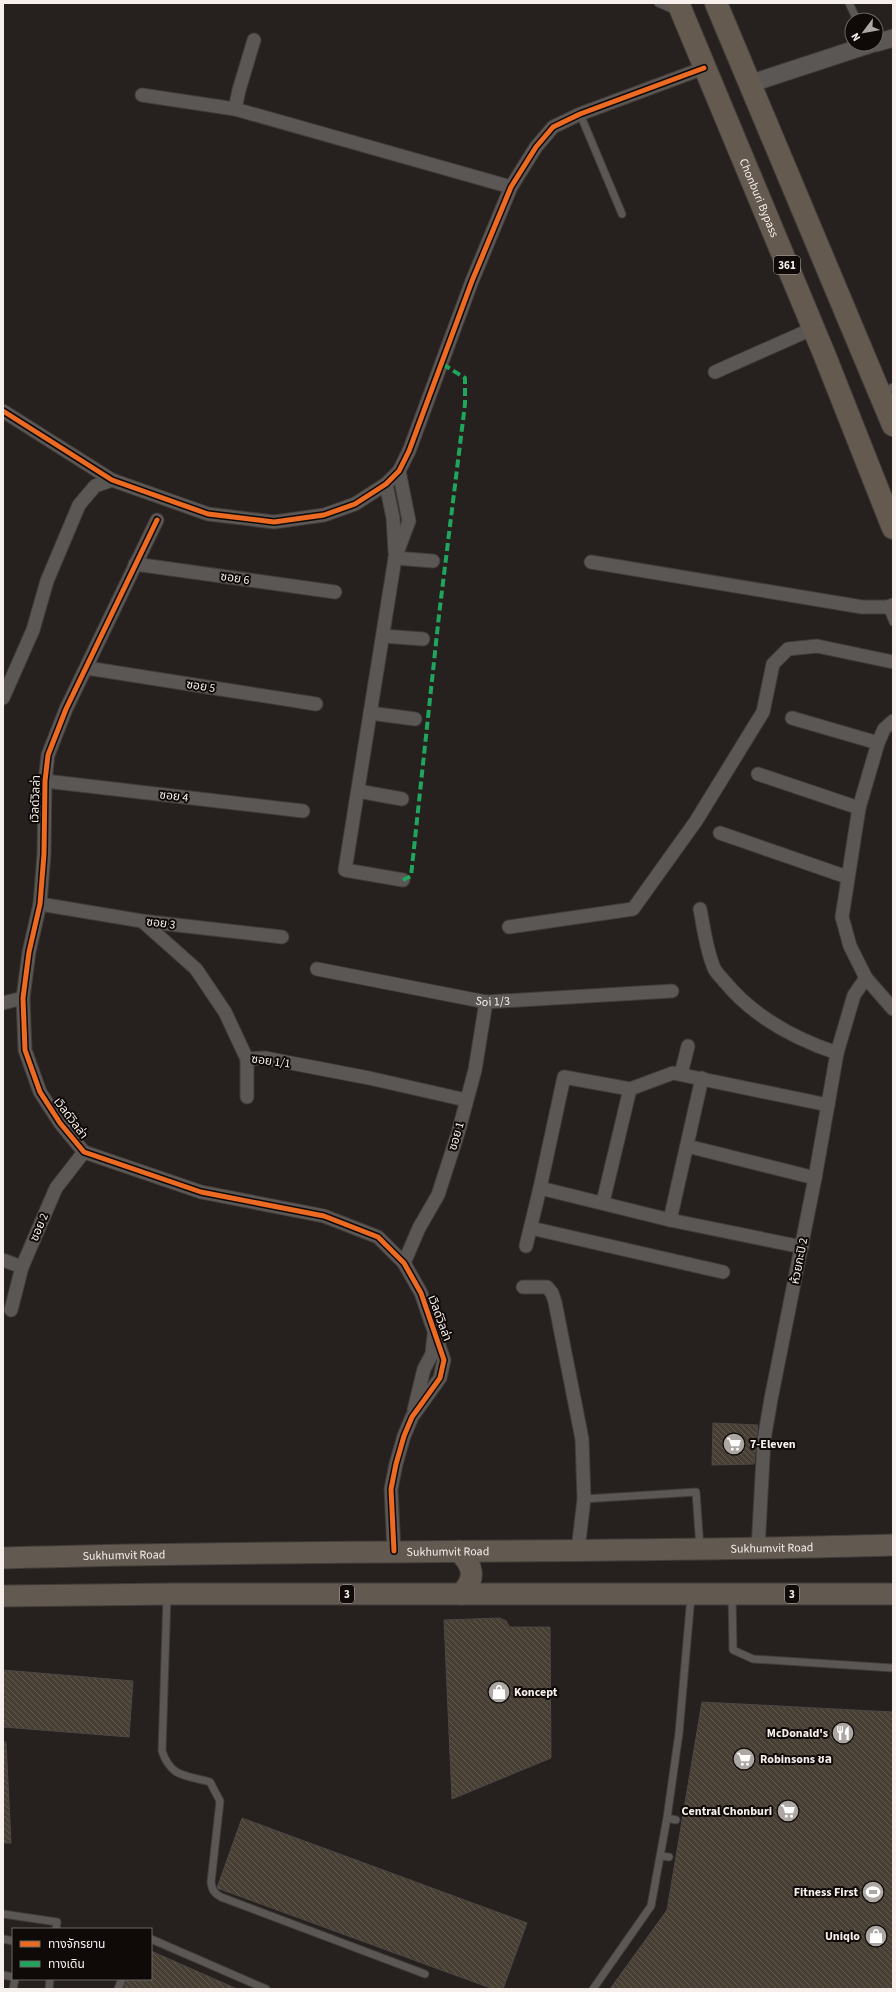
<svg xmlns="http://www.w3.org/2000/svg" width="896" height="1992" font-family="'Source Sans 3','Noto Sans Thai',sans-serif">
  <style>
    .building { fill: url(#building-back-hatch); stroke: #4b4745 }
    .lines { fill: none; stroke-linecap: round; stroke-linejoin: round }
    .service-casing { stroke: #413c39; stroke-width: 9 }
    .minor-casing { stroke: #413c39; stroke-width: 15 }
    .tertiary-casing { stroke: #413c39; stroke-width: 19 }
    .primary-casing { stroke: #413c39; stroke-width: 23 }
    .trunk-casing { stroke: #413c39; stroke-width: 24 }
    .service { stroke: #5b5755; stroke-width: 7 }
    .minor { stroke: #5b5755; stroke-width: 13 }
    .tertiary { stroke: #5b5755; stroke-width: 17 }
    .primary { stroke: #625951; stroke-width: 21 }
    .trunk { stroke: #645a50; stroke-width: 22 }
    .quiet { stroke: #20a55d; stroke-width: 4; stroke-dasharray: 8 4; stroke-linecap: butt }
    .cycleway-casing { stroke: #0f0a08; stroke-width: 8 }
    .cycleway { stroke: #ed6a23; stroke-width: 5 }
    .labels { text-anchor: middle; stroke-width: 4; stroke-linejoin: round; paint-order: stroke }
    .shield { fill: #0f0a08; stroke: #b1aaa8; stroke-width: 1 }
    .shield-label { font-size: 11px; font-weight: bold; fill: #f6efec }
    .street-label { font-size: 12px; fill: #f6efec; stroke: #0f0a08 }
    .poi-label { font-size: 12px; font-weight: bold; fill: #f6efec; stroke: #0f0a08; text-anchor: end }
  </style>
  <defs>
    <pattern id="building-back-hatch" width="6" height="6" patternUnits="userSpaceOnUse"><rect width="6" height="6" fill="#473e34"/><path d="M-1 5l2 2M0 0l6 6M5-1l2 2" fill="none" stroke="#625a52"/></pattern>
  </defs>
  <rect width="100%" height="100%" fill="#26211e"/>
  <path class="building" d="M 713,1423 L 758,1425 L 754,1464 L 712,1465 Z
    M 500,1618 L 506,1621 L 510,1627 L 550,1627 L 551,1758 L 452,1799 L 444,1620 Z
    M 3,1670 L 133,1681 L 129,1737 L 3,1727 Z
    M 702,1702 L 893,1712 L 893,1989 L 610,1989 L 667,1910 Z
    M 3,1742 L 6,1742 L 11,1843 L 3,1843 Z
    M 242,1818 L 527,1923 L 503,1989 L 493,1989 L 217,1888 Z
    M 151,1951 L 237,1989 L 119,1989 L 123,1979 L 151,1979 Z"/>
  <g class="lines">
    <g class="service-casing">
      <path id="service" d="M 658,3 L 676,11
        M 849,3 L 857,20
        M 580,114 L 622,214
        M 882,392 L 893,387
        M 887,607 L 893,622
        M 584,1499 L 696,1492 L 700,1548
        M 732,1595 L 733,1650 L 753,1659 L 893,1668
        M 167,1596 L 162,1751 C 171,1778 186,1775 210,1782 L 220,1801 L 211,1882 C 212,1890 214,1893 221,1897 L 425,1974
        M 667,1818 L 676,1820
        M 660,1856 L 669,1857
        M 3,1914 L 57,1922 L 56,1929
        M 3,1939 L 13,1941
        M 151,1939 L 266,1989
        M 3,1975 L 13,1977
        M 13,1989 L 15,1979
        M 49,1989 L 50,1979
        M 118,1989 L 122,1979
        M 593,1989 L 651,1906 L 667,1818 L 679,1733 L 691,1596"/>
    </g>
    <g class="minor-casing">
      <g id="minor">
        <path d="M 254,40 L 239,90 L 235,109 L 511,187"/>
        <path d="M 142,95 L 235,109"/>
        <path d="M 715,372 L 814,328"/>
        <path d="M 3,411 L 112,480 L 208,514 L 274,522 L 324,515 L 355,504 L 386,484 L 399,471 L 409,451 L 472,281 L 511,187 L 536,147 L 553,127 L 580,114 L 704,68"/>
        <path d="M 399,471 L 409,521 L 395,558 L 345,870 L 403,880"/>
        <path d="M 386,484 L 393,518 L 395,552"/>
        <path d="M 157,520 L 66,709 L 48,755 L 45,781 L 44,854 L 40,904 L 29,952 L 23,998 L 25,1050 L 40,1092 L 60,1123 L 84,1152 L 201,1192 L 324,1216 L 378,1237 L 404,1263 L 421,1293 L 444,1360 L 440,1378 L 412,1417 L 404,1436 L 396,1464 L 391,1489 L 394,1551"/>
        <path d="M 395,558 L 433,561"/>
        <path d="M 591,562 L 862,607 L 887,607 L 893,605"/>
        <path d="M 135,564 L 335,592"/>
        <path d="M 383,636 L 423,639"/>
        <path d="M 87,668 L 316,704"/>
        <path d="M 3,698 L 33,630 L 47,581 L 79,505 L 95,486 L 112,480"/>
        <path d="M 370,713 L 415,719"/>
        <path d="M 792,718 L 878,743"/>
        <path d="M 893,721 L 884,729 L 878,743 L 859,808 L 842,917 L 850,946 L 866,978 L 893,1009"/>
        <path d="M 758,774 L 859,808"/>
        <path d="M 45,781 L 303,811"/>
        <path d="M 358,791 L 402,799"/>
        <path d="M 720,833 L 847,877"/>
        <path d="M 40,904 L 142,921 L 282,937"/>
        <path d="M 700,909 C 704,929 706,949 714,968 C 716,973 722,978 725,982 C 754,1017 795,1039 837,1053"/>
        <path d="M 142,921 L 196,969 L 225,1012 L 247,1059 L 265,1058 L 369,1078 L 466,1100"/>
        <path d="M 509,927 L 633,909 L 696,821 L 763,712 L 773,664 L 788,649 L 817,646 L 893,662"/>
        <path id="s1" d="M 317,969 L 486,1002 L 672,991"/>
        <path d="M 3,1003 L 23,998"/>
        <path d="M 681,1074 L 688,1046"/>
        <path d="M 247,1097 L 247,1059"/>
        <path d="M 687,1146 L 815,1178"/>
        <path d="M 603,1202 L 630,1089"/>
        <path d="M 670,1220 L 702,1078"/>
        <path d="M 531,1228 L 723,1272"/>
        <path d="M 526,1246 L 540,1188"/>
        <path d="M 802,1247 L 670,1220 L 540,1188 L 564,1077 L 630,1089 L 673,1073 L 828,1105"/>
        <path d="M 3,1260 L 22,1267"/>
        <path d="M 404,1263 L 419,1228 L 438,1195 L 458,1133 L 475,1070 L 486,1002"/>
        <path d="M 523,1287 L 547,1287 L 552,1293 L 555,1302 L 582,1439 L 584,1499 L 578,1550"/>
        <path d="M 11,1310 L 22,1267 L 56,1188 L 84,1152"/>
        <path d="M 414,1410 L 424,1369 L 432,1354 L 434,1335"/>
        <path d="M 758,1549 L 764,1440 L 771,1399 L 815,1178 L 837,1053 L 854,995 L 866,978"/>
      </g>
    </g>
    <g class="tertiary-casing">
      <path id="tertiary" d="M 876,43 L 893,38
        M 749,84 L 871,44"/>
    </g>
    <g class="primary-casing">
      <g id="primary">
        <path d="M 459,1551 C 473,1566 477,1578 461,1594"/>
        <path id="s2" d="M 3,1558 C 300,1549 596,1554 893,1545"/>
        <path d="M 3,1596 L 172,1594 L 893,1594"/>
      </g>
    </g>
    <g class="trunk-casing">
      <g id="trunk">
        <path id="s3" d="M 678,3 L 825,356 L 893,528"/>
        <path d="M 716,3 L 893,425"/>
      </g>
    </g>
    <use href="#service" class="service"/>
    <use href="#minor" class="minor"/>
    <use href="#tertiary" class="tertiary"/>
    <use href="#primary" class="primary"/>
    <use href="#trunk" class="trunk"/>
    <path class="quiet" d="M 403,880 L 411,876 L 439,615 L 465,404 L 465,378 L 441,363"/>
    <g class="cycleway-casing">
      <path id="cycleway" d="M 3,411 L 112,480 L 208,514 L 274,522 L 324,515 L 355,504 L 386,484 L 399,471 L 409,451 L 472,281 L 511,187 L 536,147 L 553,127 L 580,114 L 704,68
        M 157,520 L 66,709 L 48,755 L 45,781 L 44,854 L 40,904 L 29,952 L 23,998 L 25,1050 L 40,1092 L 60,1123 L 84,1152 L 201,1192 L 324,1216 L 378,1237 L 404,1263 L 421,1293 L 444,1360 L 440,1378 L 412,1417 L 404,1436 L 396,1464 L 391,1489 L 394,1551"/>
    </g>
    <use href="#cycleway" class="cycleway"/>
  </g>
  <defs>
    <g id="supermarket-disc" transform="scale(1.15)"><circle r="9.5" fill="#ada7a4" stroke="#0f0a08"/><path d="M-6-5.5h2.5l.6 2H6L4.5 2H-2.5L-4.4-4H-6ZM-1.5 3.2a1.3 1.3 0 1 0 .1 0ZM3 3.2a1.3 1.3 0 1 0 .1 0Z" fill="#fff"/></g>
    <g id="shop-disc" transform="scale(1.15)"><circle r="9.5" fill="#ada7a4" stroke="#0f0a08"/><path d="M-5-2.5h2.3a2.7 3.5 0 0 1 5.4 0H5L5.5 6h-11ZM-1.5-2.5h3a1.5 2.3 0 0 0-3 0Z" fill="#fff"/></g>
    <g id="restaurant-disc" transform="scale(1.15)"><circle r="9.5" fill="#ada7a4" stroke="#0f0a08"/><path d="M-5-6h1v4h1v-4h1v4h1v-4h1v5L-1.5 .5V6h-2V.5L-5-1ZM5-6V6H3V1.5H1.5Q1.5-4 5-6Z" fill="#fff"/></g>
    <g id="stadium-disc" transform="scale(1.15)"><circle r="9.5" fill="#ada7a4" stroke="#0f0a08"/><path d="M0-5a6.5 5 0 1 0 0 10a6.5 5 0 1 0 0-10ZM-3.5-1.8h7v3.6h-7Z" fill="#fff"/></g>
  </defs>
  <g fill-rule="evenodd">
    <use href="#supermarket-disc" x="734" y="1444"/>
    <use href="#shop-disc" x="499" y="1692"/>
    <use href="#restaurant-disc" x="843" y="1733"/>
    <use href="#supermarket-disc" x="744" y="1759"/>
    <use href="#supermarket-disc" x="788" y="1811"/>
    <use href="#stadium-disc" x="873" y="1892"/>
    <use href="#shop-disc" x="876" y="1936"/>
  </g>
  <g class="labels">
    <g class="shield">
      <rect x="774" y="256" width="26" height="18" rx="3"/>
      <rect x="340" y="1585" width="14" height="18" rx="3"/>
      <rect x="785" y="1585" width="14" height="18" rx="3"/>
    </g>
    <g class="shield-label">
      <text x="787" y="269">361</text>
      <text x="347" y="1598">3</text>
      <text x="792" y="1598">3</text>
    </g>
    <g class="street-label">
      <text dy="4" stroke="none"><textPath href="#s3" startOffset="211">Chonburi Bypass</textPath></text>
      <text transform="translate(235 578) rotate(8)" y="4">ซอย 6</text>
      <text transform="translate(201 686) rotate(9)" y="4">ซอย 5</text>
      <text transform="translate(174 796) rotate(7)" y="4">ซอย 4</text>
      <text transform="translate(35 799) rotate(-88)" y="4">เวิลด์วิลล่า</text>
      <text transform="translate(161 923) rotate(7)" y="4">ซอย 3</text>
      <text dy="4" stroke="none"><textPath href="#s1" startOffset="179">Soi 1/3</textPath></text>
      <text transform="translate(271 1061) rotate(7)" y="4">ซอย 1/1</text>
      <text transform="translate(71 1118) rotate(53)" y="4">เวิลด์วิลล่า</text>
      <text transform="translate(456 1136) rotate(-74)" y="4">ซอย 1</text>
      <text transform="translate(39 1227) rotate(-67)" y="4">ซอย 2</text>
      <text transform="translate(799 1261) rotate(-79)" y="4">ห้วยกะปิ 2</text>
      <text transform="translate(440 1318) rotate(70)" y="4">เวิลด์วิลล่า</text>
      <text dy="4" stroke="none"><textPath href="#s2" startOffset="769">Sukhumvit Road</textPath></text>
      <text dy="4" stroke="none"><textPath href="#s2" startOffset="445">Sukhumvit Road</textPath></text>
      <text dy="4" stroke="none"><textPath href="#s2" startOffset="121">Sukhumvit Road</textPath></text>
    </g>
    <g class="poi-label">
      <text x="750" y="1448" text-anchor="start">7-Eleven</text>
      <text x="514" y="1696" text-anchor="start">Koncept</text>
      <text x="828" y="1737">McDonald's</text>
      <text x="760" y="1763" text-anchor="start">Robinsons ชล</text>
      <text x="772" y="1815">Central Chonburi</text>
      <text x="858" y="1896">Fitness First</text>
      <text x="860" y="1940">Uniqlo</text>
    </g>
  </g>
  <rect width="896" height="1992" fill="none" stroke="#f6efec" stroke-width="8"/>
  <rect x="12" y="1928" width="140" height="52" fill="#0f0a08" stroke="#6b6663"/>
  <rect x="20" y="1941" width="20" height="6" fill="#ed6a23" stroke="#6b6663"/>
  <text x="48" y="1948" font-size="12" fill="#f6efec">ทางจักรยาน</text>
  <rect x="20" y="1961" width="20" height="6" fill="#20a55d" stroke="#6b6663"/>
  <text x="48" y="1968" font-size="12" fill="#f6efec">ทางเดิน</text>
  <g transform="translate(864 32) rotate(238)"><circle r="19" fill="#0f0a08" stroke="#6b6663"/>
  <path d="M0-3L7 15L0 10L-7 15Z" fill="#ada7a4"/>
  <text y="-6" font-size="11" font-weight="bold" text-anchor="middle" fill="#f6efec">N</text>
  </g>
</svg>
